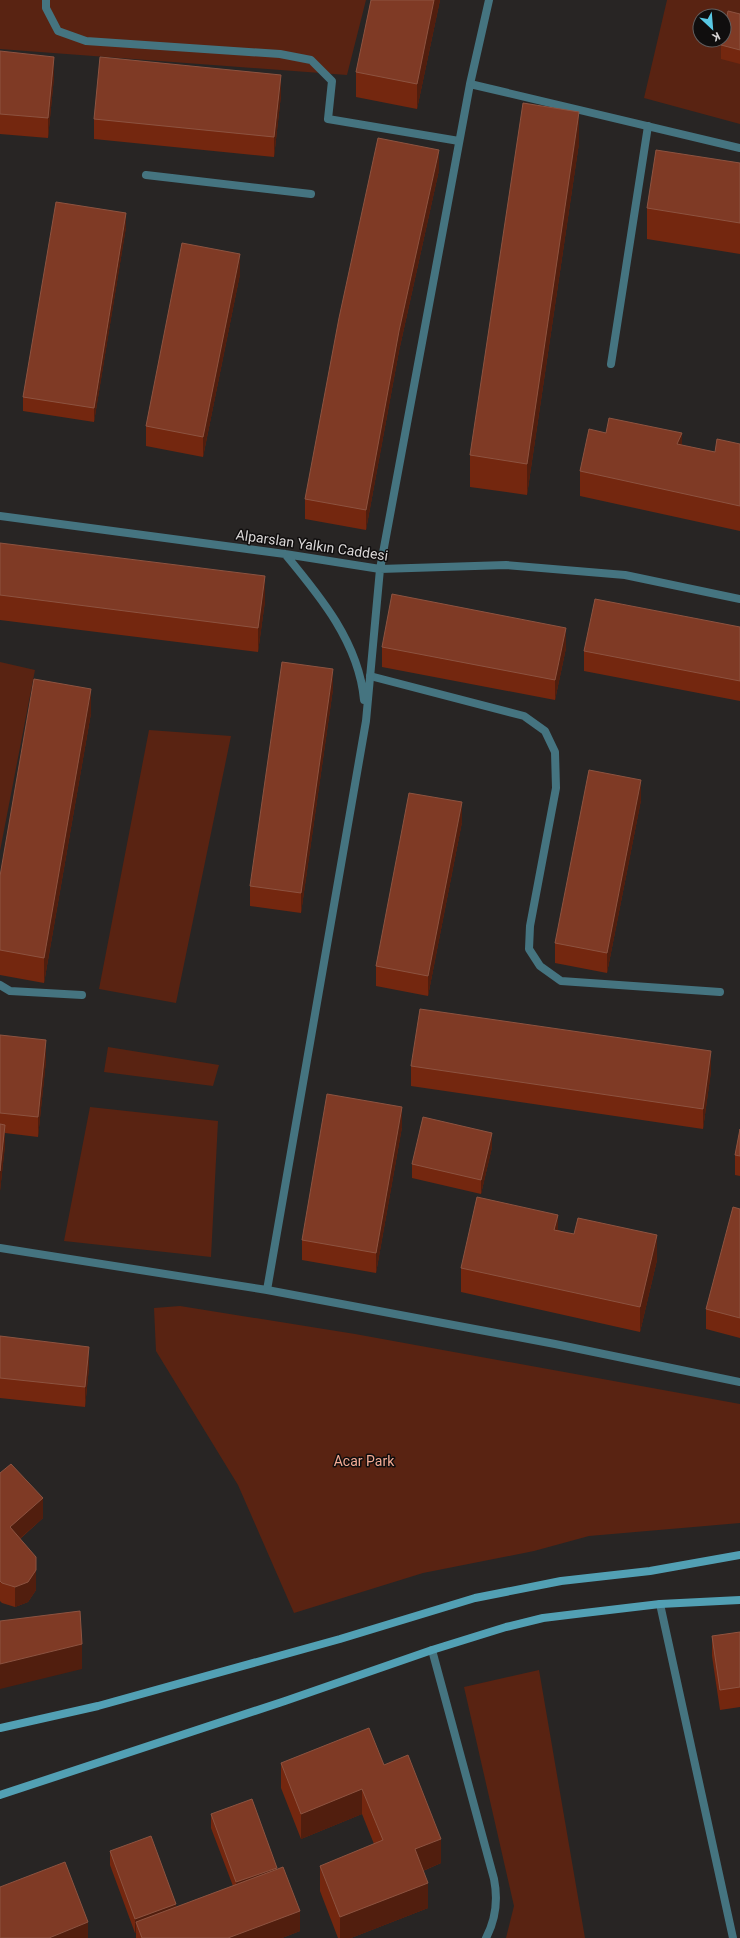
<svg xmlns="http://www.w3.org/2000/svg" width="740" height="1938" font-family="Roboto,sans-serif">
  <style>
    .green { fill: #592312; fill-rule: evenodd }
    .lines { fill: none; stroke-linecap: round; stroke-linejoin: round }
    .service { stroke: #457480; stroke-width: 8 }
    .minor { stroke: #457480; stroke-width: 8 }
    .secondary { stroke: #52a0b4; stroke-width: 8 }
    .wall { fill: #74270f }
    .shaded-wall { fill: #511e0e }
    .building { fill: #7f3a25; stroke: #8d5340 }
    .labels { text-anchor: middle; stroke-width: 3; stroke-linejoin: round; paint-order: stroke }
    .street-label { font-size: 14px; fill: #dad7d7; stroke: #100e0e }
    .park-label { font-size: 14px; fill: #f3ab95; stroke: #100e0e }
  </style>
  <rect width="100%" height="100%" fill="#282524"/>
  <path class="green" d="M 0,0 L 366,0 L 347,75 L 0,49 Z
    M 667,0 L 740,0 L 740,124 L 644,98 ZM 700,16 L 724,16 L 724,40 L 700,40 Z
    M 0,662 L 35,670 L 0,851 Z
    M 149,730 L 231,736 L 176,1003 L 99,989 Z
    M 108,1047 L 219,1065 L 213,1086 L 104,1072 Z
    M 90,1107 L 218,1121 L 211,1257 L 64,1241 Z
    M 180,1306 L 355,1334 L 740,1404 L 740,1523 L 589,1536 L 534,1551 L 423,1573 L 294,1613 L 238,1485 L 156,1351 L 154,1308 Z
    M 539,1670 L 585,1938 L 506,1938 L 514,1906 L 464,1687 Z"/>
  <g class="lines">
    <path class="service" d="M 46,0 L 46,8 L 58,31 L 86,41 L 280,54 L 311,60 L 332,81 L 328,119 L 459,141
      M 146,175 L 311,194
      M 611,364 L 648,126
      M 370,676 L 524,716 L 545,731 L 555,752 L 556,788 L 530,926 L 529,949 L 540,966 L 561,981 L 720,992
      M 0,985 L 10,991 L 82,995"/>
    <path class="minor" d="M 470,84 L 740,148
      M 0,516 L 285,554 L 380,569 L 506,565 L 625,575 L 740,599
      M 285,554 C 320,596 359,643 364,700
      M 0,1248 L 267,1290 L 555,1344 L 740,1382
      M 267,1290 L 366,721 L 380,569 L 470,84 L 489,0
      M 660,1604 L 733,1938
      M 432,1650 L 494,1879 C 498,1899 496,1919 486,1938"/>
    <path class="secondary" d="M 0,1728 L 98,1706 L 340,1639 L 475,1598 L 561,1581 L 650,1571 L 740,1555
      M 0,1795 L 285,1701 L 432,1650 L 506,1627 L 543,1618 L 584,1613 L 660,1604 L 740,1600"/>
  </g>
  <path class="wall" d="M 371,0 L 440,0 L 417,109 L 356,97 L 356,72 Z
    M 740,14 L 740,64 L 721,59 L 721,45 Z
    M 0,51 L 54,77 L 48,138 L 0,134 Z
    M 281,95 L 274,157 L 94,139 L 94,119 Z
    M 579,143 L 527,495 L 470,487 L 470,455 Z
    M 740,163 L 740,254 L 647,239 L 647,208 Z
    M 439,170 L 399,351 L 366,530 L 305,519 L 305,499 Z
    M 126,227 L 94,422 L 23,411 L 23,397 Z
    M 240,274 L 203,457 L 146,446 L 146,426 Z
    M 606,433 L 682,445 L 715,452 L 740,444 L 740,531 L 580,496 L 580,471 Z
    M 0,543 L 265,601 L 258,652 L 0,620 Z
    M 740,627 L 740,701 L 584,671 L 584,651 Z
    M 382,647 L 566,648 L 555,700 L 382,667 Z
    M 333,689 L 301,913 L 250,906 L 250,886 Z
    M 91,713 L 44,983 L 0,975 L 0,876 Z
    M 641,800 L 607,973 L 555,963 L 555,943 Z
    M 462,822 L 428,996 L 376,986 L 376,966 Z
    M 0,1035 L 46,1060 L 38,1137 L 5,1133 L 5,1145 L 0,1191 Z
    M 411,1066 L 711,1071 L 703,1129 L 411,1086 Z
    M 402,1127 L 376,1273 L 302,1260 L 302,1240 Z
    M 740,1129 L 740,1176 L 735,1175 L 735,1155 Z
    M 492,1147 L 481,1194 L 412,1178 L 412,1164 Z
    M 740,1209 L 740,1338 L 706,1329 L 706,1309 Z
    M 558,1230 L 657,1260 L 640,1332 L 461,1292 L 461,1268 Z
    M 0,1336 L 89,1367 L 85,1407 L 0,1398 Z
    M 0,1473 L 43,1518 L 20,1539 L 36,1590 L 28,1602 L 15,1607 L 2,1603 L 0,1601 Z
    M 740,1632 L 740,1707 L 720,1710 L 712,1656 L 712,1636 Z
    M 281,1763 L 384,1765 L 441,1863 L 423,1871 L 428,1908 L 351,1938 L 338,1938 L 320,1891 L 320,1866 L 374,1844 L 362,1814 L 301,1839 L 281,1788 Z
    M 211,1814 L 277,1870 L 300,1931 L 282,1938 L 136,1938 L 136,1933 L 135,1933 L 110,1865 L 110,1851 L 176,1907 L 233,1886 L 211,1828 Z"/>
  <path class="shaded-wall" d="M 434,0 L 440,0 L 417,109 L 417,84 Z
    M 54,57 L 54,77 L 48,138 L 48,118 Z
    M 281,75 L 281,95 L 274,157 L 274,137 Z
    M 579,112 L 579,143 L 527,495 L 527,464 Z
    M 439,150 L 439,170 L 399,351 L 366,530 L 366,510 L 399,331 Z
    M 126,213 L 126,227 L 94,422 L 94,408 Z
    M 240,254 L 240,274 L 203,457 L 203,437 Z
    M 682,433 L 682,458 L 677,444 Z
    M 265,576 L 265,601 L 258,652 L 258,628 Z
    M 566,628 L 566,648 L 555,700 L 555,680 Z
    M 333,669 L 333,689 L 301,913 L 301,893 Z
    M 91,689 L 91,713 L 44,983 L 44,958 Z
    M 641,780 L 641,800 L 607,973 L 607,953 Z
    M 462,802 L 462,822 L 428,996 L 428,976 Z
    M 46,1040 L 46,1060 L 38,1137 L 38,1117 Z
    M 711,1051 L 711,1071 L 703,1129 L 703,1109 Z
    M 402,1107 L 402,1127 L 376,1273 L 376,1253 Z
    M 5,1125 L 5,1145 L 0,1191 L 0,1171 Z
    M 492,1133 L 492,1147 L 481,1194 L 481,1180 Z
    M 558,1215 L 558,1240 L 554,1230 Z
    M 657,1235 L 657,1260 L 640,1332 L 640,1307 Z
    M 89,1347 L 89,1367 L 85,1407 L 85,1387 Z
    M 43,1498 L 43,1518 L 10,1547 L 10,1527 Z
    M 36,1570 L 36,1590 L 28,1602 L 15,1607 L 15,1587 Z
    M 82,1644 L 82,1669 L 0,1689 L 0,1664 Z
    M 362,1789 L 362,1814 L 301,1839 L 301,1814 Z
    M 441,1839 L 441,1863 L 415,1874 L 415,1849 Z
    M 277,1868 L 277,1882 L 236,1896 L 236,1882 Z
    M 428,1883 L 428,1908 L 351,1938 L 340,1938 L 340,1917 Z
    M 176,1904 L 176,1918 L 136,1922 L 136,1933 L 135,1933 L 135,1919 Z
    M 300,1911 L 300,1931 L 282,1938 L 228,1938 Z
    M 88,1922 L 88,1938 L 49,1938 Z"/>
  <path class="building" d="M 371,0 L 434,0 L 417,84 L 356,72 Z
    M 728,11 L 740,14 L 740,50 L 721,45 L 722,40 L 724,40 L 724,31 Z
    M 0,51 L 54,57 L 48,118 L 0,114 Z
    M 100,57 L 281,75 L 274,137 L 94,119 Z
    M 523,103 L 579,112 L 527,464 L 470,455 Z
    M 378,138 L 439,150 L 399,331 L 366,510 L 305,499 L 339,318 Z
    M 656,150 L 740,163 L 740,223 L 647,208 Z
    M 56,202 L 126,213 L 94,408 L 23,397 Z
    M 182,243 L 240,254 L 203,437 L 146,426 Z
    M 609,418 L 682,433 L 677,444 L 715,452 L 717,439 L 740,444 L 740,506 L 580,471 L 589,429 L 606,433 Z
    M 0,543 L 265,576 L 258,628 L 0,595 Z
    M 392,594 L 566,628 L 555,680 L 382,647 Z
    M 595,599 L 740,627 L 740,681 L 584,651 Z
    M 282,662 L 333,669 L 301,893 L 250,886 Z
    M 34,679 L 91,689 L 44,958 L 0,950 L 0,876 Z
    M 589,770 L 641,780 L 607,953 L 555,943 Z
    M 409,793 L 462,802 L 428,976 L 376,966 Z
    M 420,1009 L 711,1051 L 703,1109 L 411,1066 Z
    M 0,1035 L 46,1040 L 38,1117 L 0,1113 Z
    M 327,1094 L 402,1107 L 376,1253 L 302,1240 Z
    M 423,1117 L 492,1133 L 481,1180 L 412,1164 Z
    M 0,1124 L 5,1125 L 0,1171 Z
    M 740,1129 L 740,1156 L 735,1155 Z
    M 477,1197 L 558,1215 L 554,1230 L 574,1234 L 578,1218 L 657,1235 L 640,1307 L 461,1268 Z
    M 733,1207 L 740,1209 L 740,1318 L 706,1309 Z
    M 0,1336 L 89,1347 L 85,1387 L 0,1378 Z
    M 11,1464 L 43,1498 L 10,1527 L 36,1557 L 36,1570 L 28,1582 L 15,1587 L 2,1583 L 0,1581 L 0,1473 Z
    M 80,1611 L 82,1644 L 0,1664 L 0,1621 Z
    M 740,1632 L 740,1687 L 720,1690 L 712,1636 Z
    M 369,1728 L 384,1765 L 408,1755 L 441,1839 L 415,1849 L 428,1883 L 340,1917 L 320,1866 L 383,1840 L 362,1789 L 301,1814 L 281,1763 Z
    M 252,1799 L 277,1868 L 236,1882 L 211,1814 Z
    M 151,1836 L 176,1904 L 135,1919 L 110,1851 Z
    M 65,1862 L 88,1922 L 49,1938 L 0,1938 L 0,1887 Z
    M 283,1867 L 300,1911 L 228,1938 L 142,1938 L 136,1922 Z"/>
  <g class="labels">
    <g class="street-label">
      <text transform="translate(312 545) rotate(8)" y="5">Alparslan Yalkın Caddesi</text>
    </g>
    <g class="park-label">
      <text x="364" y="1466">Acar Park</text>
    </g>
  </g>
  <g transform="translate(712 28) rotate(154)"><circle r="19" fill="#100e0e" stroke="#615e5e"/>
  <path d="M0-3L7 15L0 10L-7 15Z" fill="#59c8e4"/>
  <text y="-6" font-size="11" font-weight="bold" text-anchor="middle" fill="#dad7d7">K</text>
  </g>
</svg>
